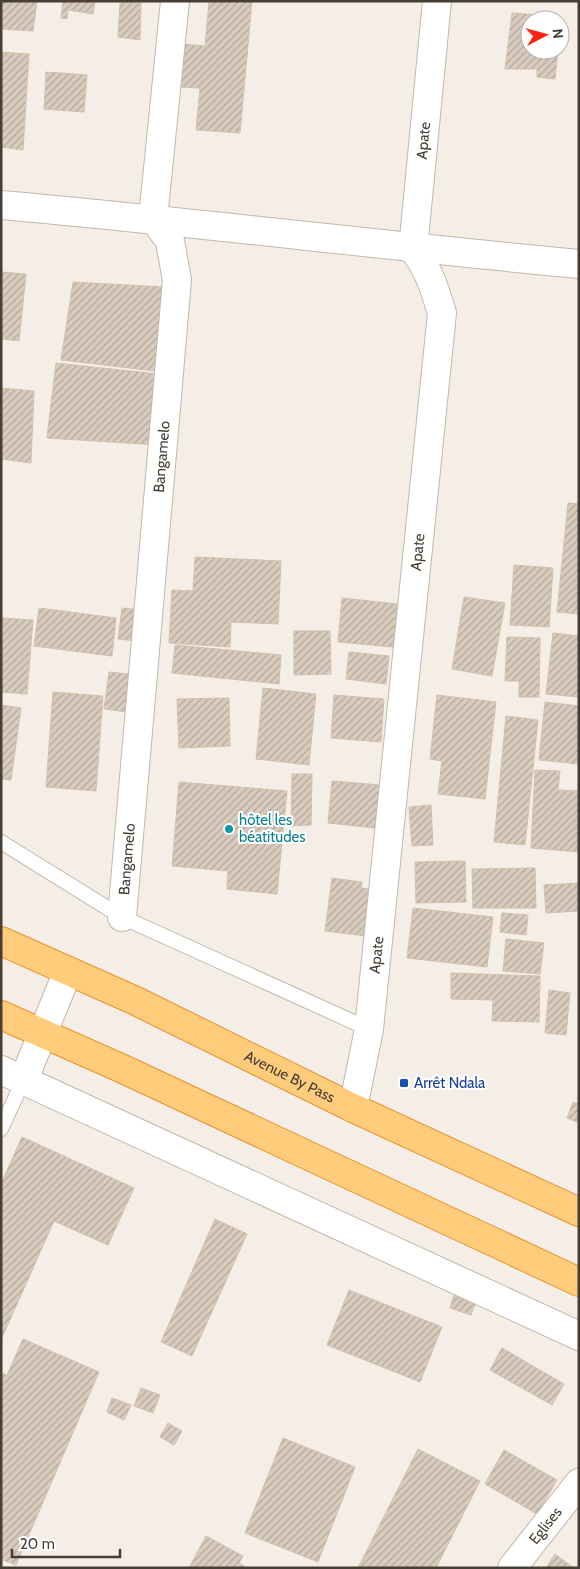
<svg xmlns="http://www.w3.org/2000/svg" width="580" height="1569" font-family="Cabin,sans-serif">
  <style>
    .building { fill: url(#building-hatch); stroke: #d1c0ae }
    .lines { fill: none; stroke-linecap: round; stroke-linejoin: round }
    .service-casing { stroke: #c2b8ab; stroke-width: 16 }
    .minor-casing { stroke: #c2b8ab; stroke-width: 30 }
    .trunk-casing { stroke: #e49330; stroke-width: 30 }
    .service { stroke: #fff; stroke-width: 14 }
    .minor { stroke: #fff; stroke-width: 28 }
    .trunk { stroke: #ffcc7c; stroke-width: 28 }
    .culture-dot { fill: #0f9aa8; stroke: #fff; stroke-width: 2 }
    .transit-dot { fill: #1a4fb4; stroke: #fff; stroke-width: 2 }
    .labels { text-anchor: middle; stroke-width: 4; stroke-linejoin: round; paint-order: stroke }
    .street-label { font-size: 15px; fill: #473e35; stroke: #fff }
    .culture-label { font-size: 15px; fill: #0d838f; stroke: #fff; text-anchor: start }
    .transit-label { font-size: 15px; fill: #164399; stroke: #fff; text-anchor: start }
  </style>
  <defs>
    <pattern id="building-hatch" width="6" height="6" patternUnits="userSpaceOnUse" patternTransform="scale(1.25)"><rect width="6" height="6" fill="#d9ccbe"/><path d="M-1 1l2-2M0 6l6-6M5 7l2-2" fill="none" stroke="#b2a79b"/></pattern>
  </defs>
  <rect width="100%" height="100%" fill="#f4eee6"/>
  <path class="building" d="M 1,1 L 37,1 L 33,31 L 1,29 Z
    M 63,1 L 95,1 L 93,14 L 68,10 L 67,19 L 61,18 Z
    M 209,1 L 252,1 L 240,133 L 196,130 L 200,88 L 179,87 L 183,44 L 205,46 Z
    M 120,3 L 141,3 L 140,40 L 118,37 Z
    M 512,13 L 554,16 L 553,20 L 530,20 L 530,50 L 558,50 L 555,79 L 537,77 L 537,69 L 505,69 Z
    M 1,52 L 29,54 L 23,150 L 1,147 Z
    M 46,72 L 87,75 L 84,112 L 44,109 Z
    M 1,272 L 26,274 L 19,341 L 1,339 Z
    M 73,282 L 163,287 L 155,371 L 61,360 Z
    M 56,363 L 168,375 L 160,445 L 47,438 Z
    M 1,388 L 34,391 L 31,463 L 1,459 Z
    M 568,503 L 579,504 L 579,614 L 557,612 Z
    M 195,557 L 281,561 L 278,624 L 231,622 L 230,647 L 169,643 L 172,590 L 193,591 Z
    M 514,565 L 553,568 L 549,627 L 510,625 Z
    M 464,597 L 505,603 L 492,676 L 452,669 Z
    M 342,598 L 397,604 L 393,647 L 338,642 Z
    M 39,608 L 116,618 L 112,656 L 34,646 Z
    M 122,608 L 141,610 L 137,641 L 118,639 Z
    M 1,618 L 33,620 L 27,694 L 1,692 Z
    M 294,631 L 330,631 L 331,674 L 294,675 Z
    M 553,633 L 579,636 L 579,697 L 546,694 Z
    M 507,637 L 540,638 L 539,697 L 519,697 L 519,681 L 505,681 Z
    M 175,645 L 281,655 L 279,684 L 172,673 Z
    M 349,652 L 389,656 L 386,684 L 346,679 Z
    M 109,672 L 139,675 L 135,713 L 104,709 Z
    M 263,688 L 316,694 L 309,765 L 256,759 Z
    M 53,692 L 103,696 L 96,791 L 46,787 Z
    M 334,695 L 384,699 L 381,742 L 331,738 Z
    M 437,695 L 496,702 L 485,799 L 438,794 L 442,761 L 430,759 Z
    M 229,698 L 230,746 L 179,748 L 177,699 Z
    M 545,702 L 579,706 L 579,764 L 539,760 Z
    M 1,705 L 21,708 L 11,780 L 1,779 Z
    M 506,716 L 538,720 L 525,845 L 494,842 Z
    M 535,770 L 560,771 L 558,790 L 579,791 L 579,852 L 531,848 Z
    M 292,774 L 312,774 L 311,825 L 291,826 Z
    M 332,781 L 380,785 L 375,828 L 328,823 Z
    M 179,782 L 287,791 L 277,894 L 227,889 L 228,871 L 172,866 Z
    M 431,805 L 433,845 L 412,846 L 409,807 Z
    M 465,861 L 466,902 L 416,903 L 415,862 Z
    M 535,868 L 536,908 L 473,908 L 472,869 Z
    M 332,878 L 362,882 L 361,888 L 379,890 L 374,937 L 325,931 Z
    M 579,883 L 579,911 L 546,913 L 544,885 Z
    M 413,908 L 493,917 L 487,967 L 407,958 Z
    M 502,913 L 528,915 L 526,935 L 500,932 Z
    M 506,939 L 544,943 L 540,974 L 503,971 Z
    M 451,973 L 540,976 L 539,1022 L 492,1021 L 493,1000 L 451,999 Z
    M 549,990 L 570,993 L 566,1035 L 545,1033 Z
    M 573,1102 L 579,1104 L 579,1123 L 567,1118 Z
    M 22,1137 L 134,1188 L 108,1245 L 54,1221 L 1,1340 L 1,1184 Z
    M 215,1219 L 247,1234 L 192,1356 L 161,1342 Z
    M 456,1288 L 478,1295 L 471,1315 L 450,1308 Z
    M 349,1290 L 442,1327 L 420,1382 L 327,1345 Z
    M 23,1339 L 99,1372 L 16,1565 L 1,1559 L 1,1373 L 7,1375 Z
    M 502,1348 L 564,1384 L 552,1405 L 490,1370 Z
    M 141,1388 L 160,1395 L 153,1413 L 134,1406 Z
    M 112,1398 L 131,1405 L 124,1420 L 107,1412 Z
    M 168,1423 L 182,1431 L 174,1445 L 160,1437 Z
    M 283,1438 L 355,1467 L 318,1562 L 245,1533 Z
    M 418,1449 L 480,1481 L 436,1568 L 358,1568 Z
    M 504,1450 L 557,1480 L 537,1514 L 485,1484 Z
    M 206,1536 L 243,1556 L 239,1563 L 247,1568 L 189,1568 Z
    M 555,1554 L 574,1568 L 546,1568 Z"/>
  <g class="lines">
    <g class="service-casing">
      <path id="service" d="M 1,842 L 122,917 L 369,1029
        M 1,1129 L 24,1079"/>
    </g>
    <g class="minor-casing">
      <g id="minor">
        <path d="M 1,205 C 194,222 386,246 579,264"/>
        <path id="s1" d="M 122,917 L 177,280 L 170,241 L 153,218 L 175,1"/>
        <path d="M 1,1070 L 579,1336"/>
        <path d="M 24,1079 L 68,971"/>
        <path id="s2" d="M 353,1108 L 369,1029 L 442,313 C 435,290 429,269 413,249 L 437,1"/>
        <path id="s3" d="M 512,1568 L 579,1483"/>
      </g>
    </g>
    <g class="trunk-casing">
      <g id="trunk">
        <path id="s4" d="M 1,941 L 136,1001 L 353,1108 L 579,1212"/>
        <path d="M 1,1015 L 123,1069 L 579,1282"/>
      </g>
    </g>
    <use href="#service" class="service"/>
    <use href="#minor" class="minor"/>
    <use href="#trunk" class="trunk"/>
  </g>
  <circle class="culture-dot" cx="229" cy="829" r="5"/>
  <rect class="transit-dot" x="399" y="1078" width="10" height="10" rx="2.5"/>
  <g class="labels">
    <g class="street-label">
      <text dy="5" stroke="none"><textPath href="#s2" startOffset="980">Apate</textPath></text>
      <text dy="5" stroke="none"><textPath href="#s1" startOffset="462">Bangamelo</textPath></text>
      <text dy="5" stroke="none"><textPath href="#s2" startOffset="560">Apate</textPath></text>
      <text dy="5" stroke="none"><textPath href="#s1" startOffset="58">Bangamelo</textPath></text>
      <text dy="5" stroke="none"><textPath href="#s2" startOffset="155">Apate</textPath></text>
      <text dy="5" stroke="none"><textPath href="#s4" startOffset="319">Avenue By Pass</textPath></text>
      <text dy="5" stroke="none"><textPath href="#s3" startOffset="54">Eglises</textPath></text>
    </g>
    <g class="culture-label">
      <text x="239" y="825">hôtel les<tspan x="239" dy="17">béatitudes</tspan></text>
    </g>
    <g class="transit-label">
      <text x="414" y="1088">Arrêt Ndala</text>
    </g>
  </g>
  <rect width="580" height="1569" fill="none" stroke="#473e35" stroke-width="5"/>
  <g transform="translate(545 35) rotate(84)"><circle r="24" fill="#ffffff" stroke="#b5b2ae"/>
  <path d="M0-4L9 19L0 12L-9 19Z" fill="#ff2311"/>
  <text y="-8" font-size="14" font-weight="bold" text-anchor="middle" fill="#473e35">N</text>
  </g>
  <path d="M12 1549v8h108v-8" fill="none" stroke="#473e35" stroke-width="2.5"/>
  <text x="20" y="1549" font-size="15" fill="#473e35" stroke="#ffffff" stroke-width="4" paint-order="stroke">20 m</text>
</svg>
